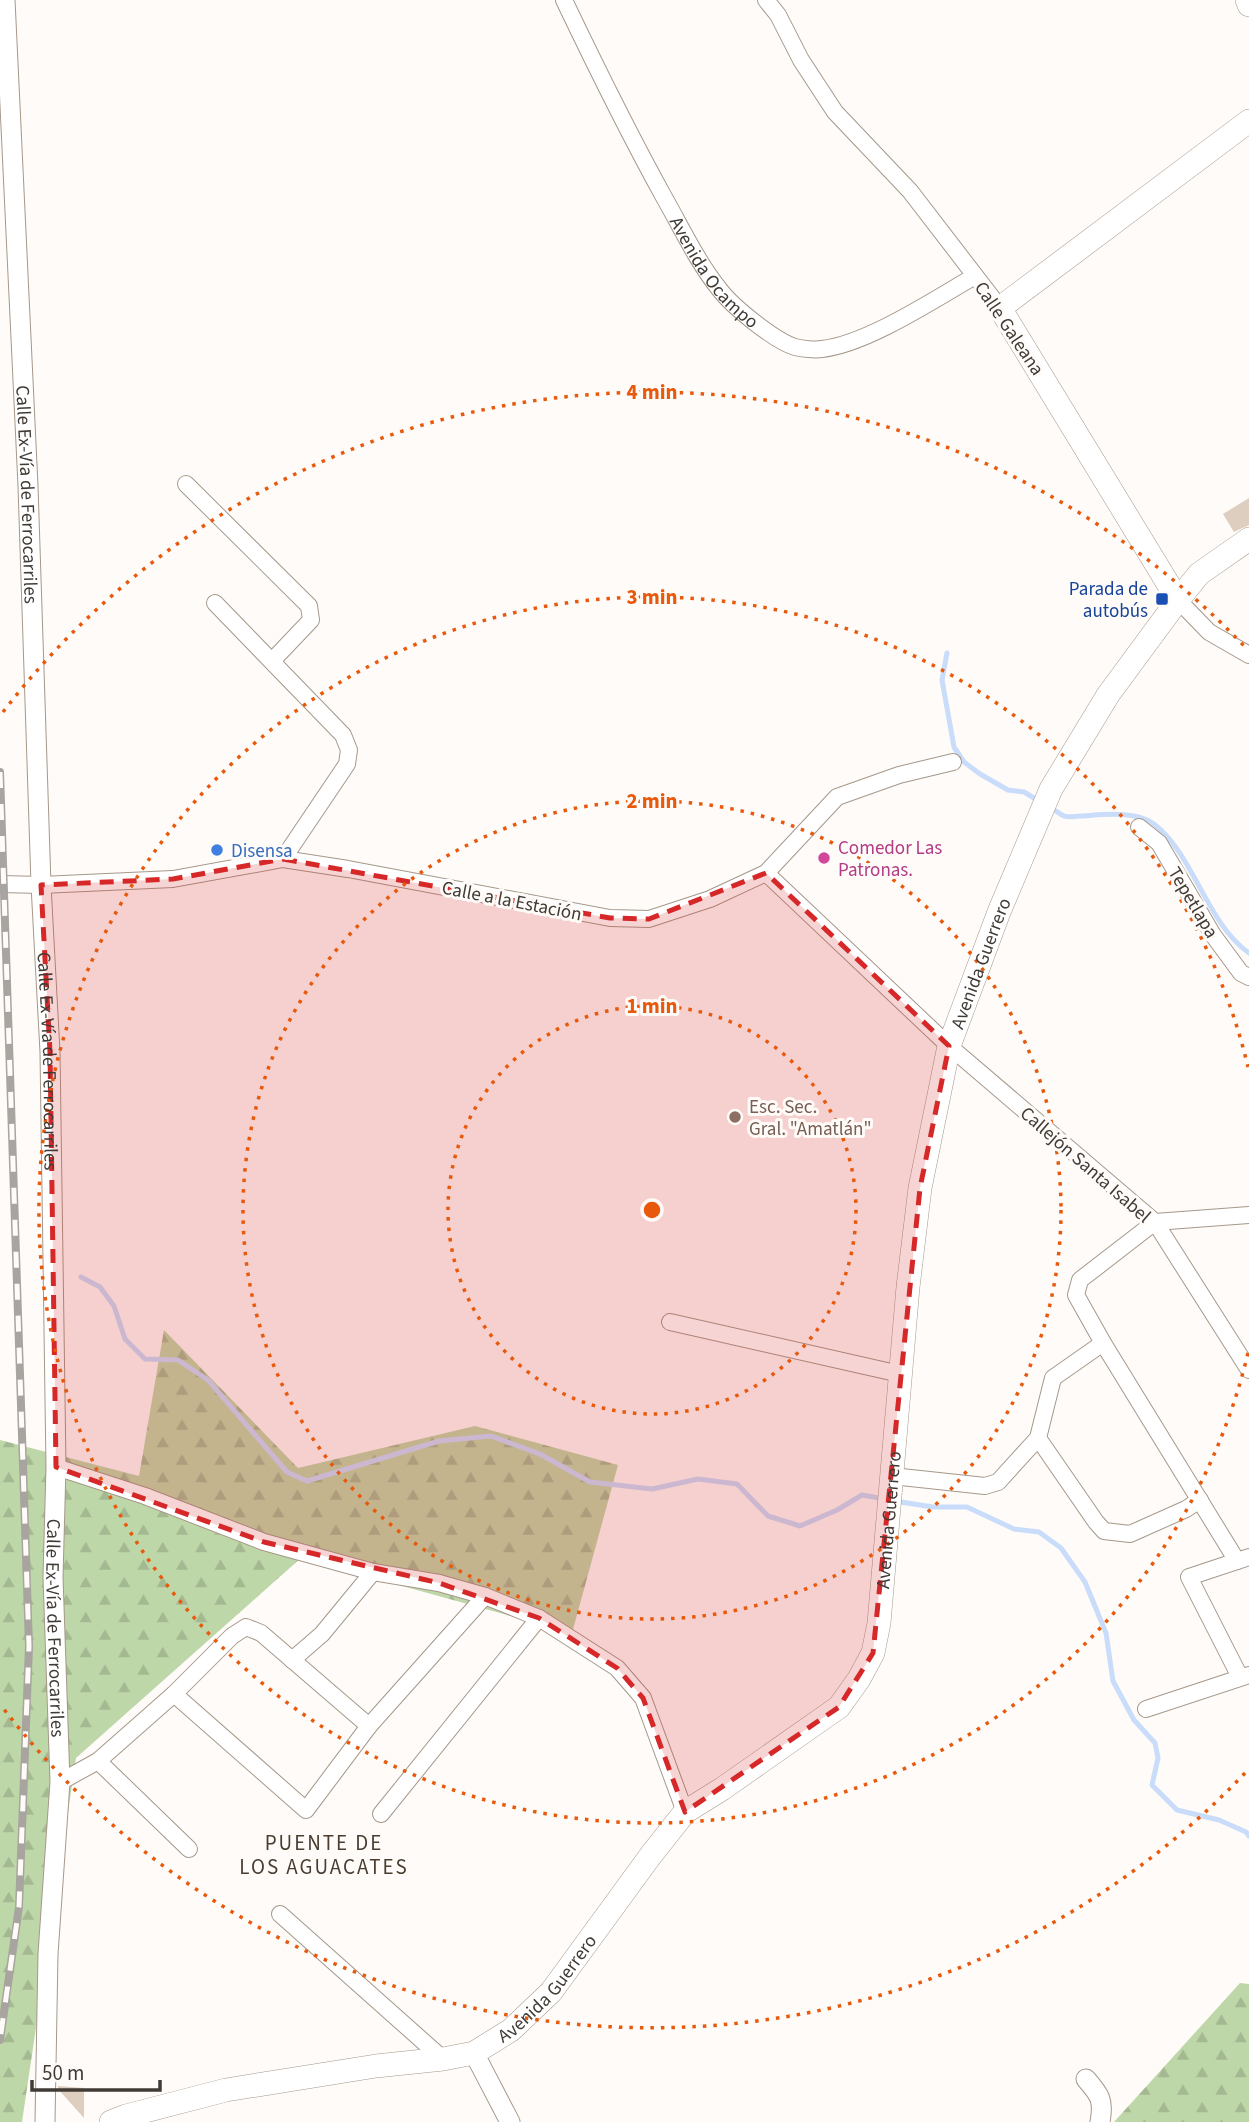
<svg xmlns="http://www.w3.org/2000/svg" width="1249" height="2122" font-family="'Source Sans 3',sans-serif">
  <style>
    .forest { fill: url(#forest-firs) }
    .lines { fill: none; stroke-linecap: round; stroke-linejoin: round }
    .stream { stroke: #c9dcfa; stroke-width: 5 }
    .building { fill: #ddcebf }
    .minor-casing { stroke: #a6988a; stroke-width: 18 }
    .tertiary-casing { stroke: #a6988a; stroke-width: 21 }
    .secondary-casing { stroke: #a6988a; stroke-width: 24 }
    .minor { stroke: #fff; stroke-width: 16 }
    .tertiary { stroke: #fff; stroke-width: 19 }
    .secondary { stroke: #fff; stroke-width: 23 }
    .rail-casing { stroke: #a8a4a0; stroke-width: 8 }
    .rail { stroke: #fefbf8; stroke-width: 5; stroke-dasharray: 16; stroke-linecap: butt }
    .marked { fill: #d62828; fill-opacity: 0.2; stroke: #d62828; stroke-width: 5; stroke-dasharray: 14 9; stroke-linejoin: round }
    .ring { fill: none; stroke: #e8590c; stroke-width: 3.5; stroke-dasharray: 3.5 7 }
    .transit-dot { fill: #1a4fb4; stroke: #fefbf8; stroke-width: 2.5 }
    .shop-dot { fill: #3f7fe0; stroke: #fefbf8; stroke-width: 2.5 }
    .hotel-dot { fill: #d1479c; stroke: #fefbf8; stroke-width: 2.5 }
    .education-dot { fill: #8d6e63; stroke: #fefbf8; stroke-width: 2.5 }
    .labels { text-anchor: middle; stroke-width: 6; stroke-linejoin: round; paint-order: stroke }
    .street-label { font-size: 19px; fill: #413b36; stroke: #fefbf8 }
    .transit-label { font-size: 19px; fill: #164399; stroke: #fefbf8; text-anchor: end }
    .hotel-label { font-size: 19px; fill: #b23c85; stroke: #fefbf8; text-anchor: start }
    .shop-label { font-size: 19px; fill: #366cbe; stroke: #fefbf8; text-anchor: start }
    .education-label { font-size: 19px; fill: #785e54; stroke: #fefbf8; text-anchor: start }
    .neighbourhood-label { font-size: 21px; letter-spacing: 2px; fill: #493d31; stroke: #fefbf8 }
    .centre { fill: #e8590c; stroke: #fefbf8; stroke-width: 3.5 }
    .ring-label { font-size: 21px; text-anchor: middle; font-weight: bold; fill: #e8590c; stroke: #fefbf8; stroke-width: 6; stroke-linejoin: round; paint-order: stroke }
  </style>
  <defs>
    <pattern id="forest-firs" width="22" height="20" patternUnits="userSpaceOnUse" patternTransform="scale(1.75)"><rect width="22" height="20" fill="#bed7a8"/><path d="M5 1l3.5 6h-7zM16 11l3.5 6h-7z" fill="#a4b991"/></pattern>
  </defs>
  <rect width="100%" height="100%" fill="#fefbf8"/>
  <path class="forest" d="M 164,1330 L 298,1468 L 475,1426 L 618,1465 L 572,1633 L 301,1558 L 76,1758 L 22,2122 L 0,2122 L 0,1440 L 139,1476 Z
    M 1240,1983 L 1249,1984 L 1249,2122 L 1114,2122 Z"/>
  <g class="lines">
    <path class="stream" d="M 947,653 L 942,680 L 954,747 L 964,762 L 980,774 L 1008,790 L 1024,792 L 1039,801
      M 1050,808 C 1055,810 1060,814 1064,816 C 1069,818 1075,816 1080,816 C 1101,815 1137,810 1154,824 C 1194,855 1207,924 1249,953
      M 81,1277 L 100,1287 L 114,1306 L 125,1339 L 145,1359 L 178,1360 L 208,1380 L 287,1472 L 307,1481 L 439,1441 L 491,1436 L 540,1454 L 590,1482 L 652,1489 L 698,1479 L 737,1484 L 768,1516 L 800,1526 L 837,1510 L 862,1495 L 885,1499
      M 894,1501 L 933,1507 L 967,1507 L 1014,1529 L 1039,1532 L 1061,1548 L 1085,1582 L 1106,1633 L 1113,1681 L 1134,1720 L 1155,1743 L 1158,1758 L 1152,1785 L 1177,1810 L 1219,1820 L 1246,1832 L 1249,1836"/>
  </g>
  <path class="building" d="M 1249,498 L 1249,525 L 1234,532 L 1223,514 Z
    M 58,2086 L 84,2088 L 84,2118 L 58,2089 Z"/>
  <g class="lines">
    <g class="minor-casing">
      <g id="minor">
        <path id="s1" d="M 564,0 C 596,67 629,134 665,199 C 682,229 698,263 720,290 C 733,307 775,341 795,347 C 802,349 815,350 822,349 C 867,344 935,299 975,276"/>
        <path d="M 766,0 L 778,15 L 801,60 L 835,112 L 910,191 L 1000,308"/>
        <path d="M 186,484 L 309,606 L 311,620 L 272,661"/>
        <path d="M 1178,600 L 1209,632 L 1249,655"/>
        <path d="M 215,603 L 343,735 L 349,750 L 347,764 L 283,859"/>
        <path d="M 1139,827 L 1159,843 L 1213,935 L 1241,973 L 1249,977"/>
        <path d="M 766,873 L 949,1046 L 1155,1222 L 1249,1370"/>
        <path d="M 0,884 L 41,885 L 173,879 L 283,859 L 348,869 L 610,918 L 649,919 L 710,899 L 766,873 L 837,797 L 899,775 L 953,762"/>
        <path d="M 670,1322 L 900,1374"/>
        <path d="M 1038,1438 L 1096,1522 L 1104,1531 L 1130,1534 L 1186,1509 L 1200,1500"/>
        <path d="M 56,1467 L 145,1496 L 264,1542 L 373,1572 L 439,1583 L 485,1596 L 539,1618 L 617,1668 L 643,1698 L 685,1812"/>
        <path d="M 892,1476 L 985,1486 L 998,1482 L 1038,1438 L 1053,1378 L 1103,1343"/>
        <path d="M 1237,1561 L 1103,1343 L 1076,1295 L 1080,1280 L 1155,1222 L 1249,1215"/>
        <path d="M 292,1660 L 322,1634 L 373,1572"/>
        <path d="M 1240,1677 L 1189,1577 L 1249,1557"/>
        <path d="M 174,1694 L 306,1810 L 369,1726 L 485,1596"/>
        <path d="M 1146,1709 L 1249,1675"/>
        <path d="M 98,1761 L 189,1849"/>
        <path d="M 60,1782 L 98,1761 L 174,1694 L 232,1636 L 246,1627 L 261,1633 L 369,1726"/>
        <path d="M 381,1814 L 539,1618"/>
        <path d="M 280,1914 L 443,2059"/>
      </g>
    </g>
    <g class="tertiary-casing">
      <g id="tertiary">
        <path id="s2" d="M 5,0 L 28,486 L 41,885 L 50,1052 L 56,1467 L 53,1577 L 60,1782 L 48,1954 L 45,2122"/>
        <path d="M 474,2053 L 510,2122"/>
        <path d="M 1086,2079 C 1100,2095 1104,2100 1100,2122"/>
      </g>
    </g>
    <g class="secondary-casing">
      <g id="secondary">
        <path d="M 1247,0 L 1249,5"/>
        <path d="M 1178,600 L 1000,308 L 1249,121"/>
        <path id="s3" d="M 111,2122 L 126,2116 L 226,2090 L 376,2066 L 443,2059 L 474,2053 L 511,2030 L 551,1992 L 651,1855 L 685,1812 L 722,1789 L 839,1707 L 859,1679 L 873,1653 L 879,1623 L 908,1287 L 920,1188 L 949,1046 L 999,912 L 1051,789 L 1108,695 L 1178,600 L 1199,574 L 1249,539"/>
      </g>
    </g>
    <use href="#minor" class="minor"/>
    <use href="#tertiary" class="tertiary"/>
    <use href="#secondary" class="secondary"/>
    <g class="rail-casing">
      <path id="rail" d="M 0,772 L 29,1646 L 19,1907 L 0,2040"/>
    </g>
    <use href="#rail" class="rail"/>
  </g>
  <path class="marked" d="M 283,859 L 610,918 L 649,919 L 766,873 L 949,1046 L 920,1188 L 873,1653 L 839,1707 L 685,1812 L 643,1698 L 617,1668 L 539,1618 L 439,1583 L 264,1542 L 56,1467 L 50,1052 L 41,885 L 173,879 Z"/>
  <g class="ring">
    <circle cx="652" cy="1210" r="204"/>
    <circle cx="652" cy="1210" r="409"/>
    <path d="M1248 1353A613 613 0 1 1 1248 1067"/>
    <path d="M1245 1773A818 818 0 0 1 3 1708M3 712A818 818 0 0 1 1245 647"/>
  </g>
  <rect class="transit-dot" x="1155" y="592" width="14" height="14" rx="3.5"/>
  <circle class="shop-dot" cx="217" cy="850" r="7"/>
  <circle class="hotel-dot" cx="824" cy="858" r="7"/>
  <circle class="education-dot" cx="735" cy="1117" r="7"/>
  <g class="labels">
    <g class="street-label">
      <text dy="7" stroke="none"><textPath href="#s1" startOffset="312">Avenida Ocampo</textPath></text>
      <text transform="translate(1010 328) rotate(56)" y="7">Calle Galeana</text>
      <text dy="7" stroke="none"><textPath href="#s2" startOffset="495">Calle Ex-Vía de Ferrocarriles</textPath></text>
      <text transform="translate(512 900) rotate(11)" y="7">Calle a la Estación</text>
      <text transform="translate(1194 902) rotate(59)" y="7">Tepetlapa</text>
      <text dy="7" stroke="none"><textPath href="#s3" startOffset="1645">Avenida Guerrero</textPath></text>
      <text dy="7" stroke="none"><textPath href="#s2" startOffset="1062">Calle Ex-Vía de Ferrocarriles</textPath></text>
      <text transform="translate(1086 1164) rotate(41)" y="7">Callejón Santa Isabel</text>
      <text dy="7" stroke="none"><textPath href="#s3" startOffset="1078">Avenida Guerrero</textPath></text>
      <text dy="7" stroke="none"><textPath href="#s2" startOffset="1629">Calle Ex-Vía de Ferrocarriles</textPath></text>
      <text dy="7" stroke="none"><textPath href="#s3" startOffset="469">Avenida Guerrero</textPath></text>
    </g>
    <g class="transit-label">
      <text x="1148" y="595">Parada de<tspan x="1148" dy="22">autobús</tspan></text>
    </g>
    <g class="hotel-label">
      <text x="838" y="854">Comedor Las<tspan x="838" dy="22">Patronas.</tspan></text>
    </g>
    <g class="shop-label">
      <text x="231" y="857">Disensa</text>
    </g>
    <g class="education-label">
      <text x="749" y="1113">Esc. Sec.<tspan x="749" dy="22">Gral. "Amatlán"</tspan></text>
    </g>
    <g class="neighbourhood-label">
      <text x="324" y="1850">PUENTE DE<tspan x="324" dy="24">LOS AGUACATES</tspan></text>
    </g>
  </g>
  <circle cx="652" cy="1210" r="10" class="centre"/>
  <g class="ring-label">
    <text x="652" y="399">4 min</text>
    <text x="652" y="604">3 min</text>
    <text x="652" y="808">2 min</text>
    <text x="652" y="1013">1 min</text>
  </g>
  <path d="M32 2080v10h128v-10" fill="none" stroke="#413b36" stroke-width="3.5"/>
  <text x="42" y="2080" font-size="21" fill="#413b36" stroke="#fefbf8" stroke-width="5" paint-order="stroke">50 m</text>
</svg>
